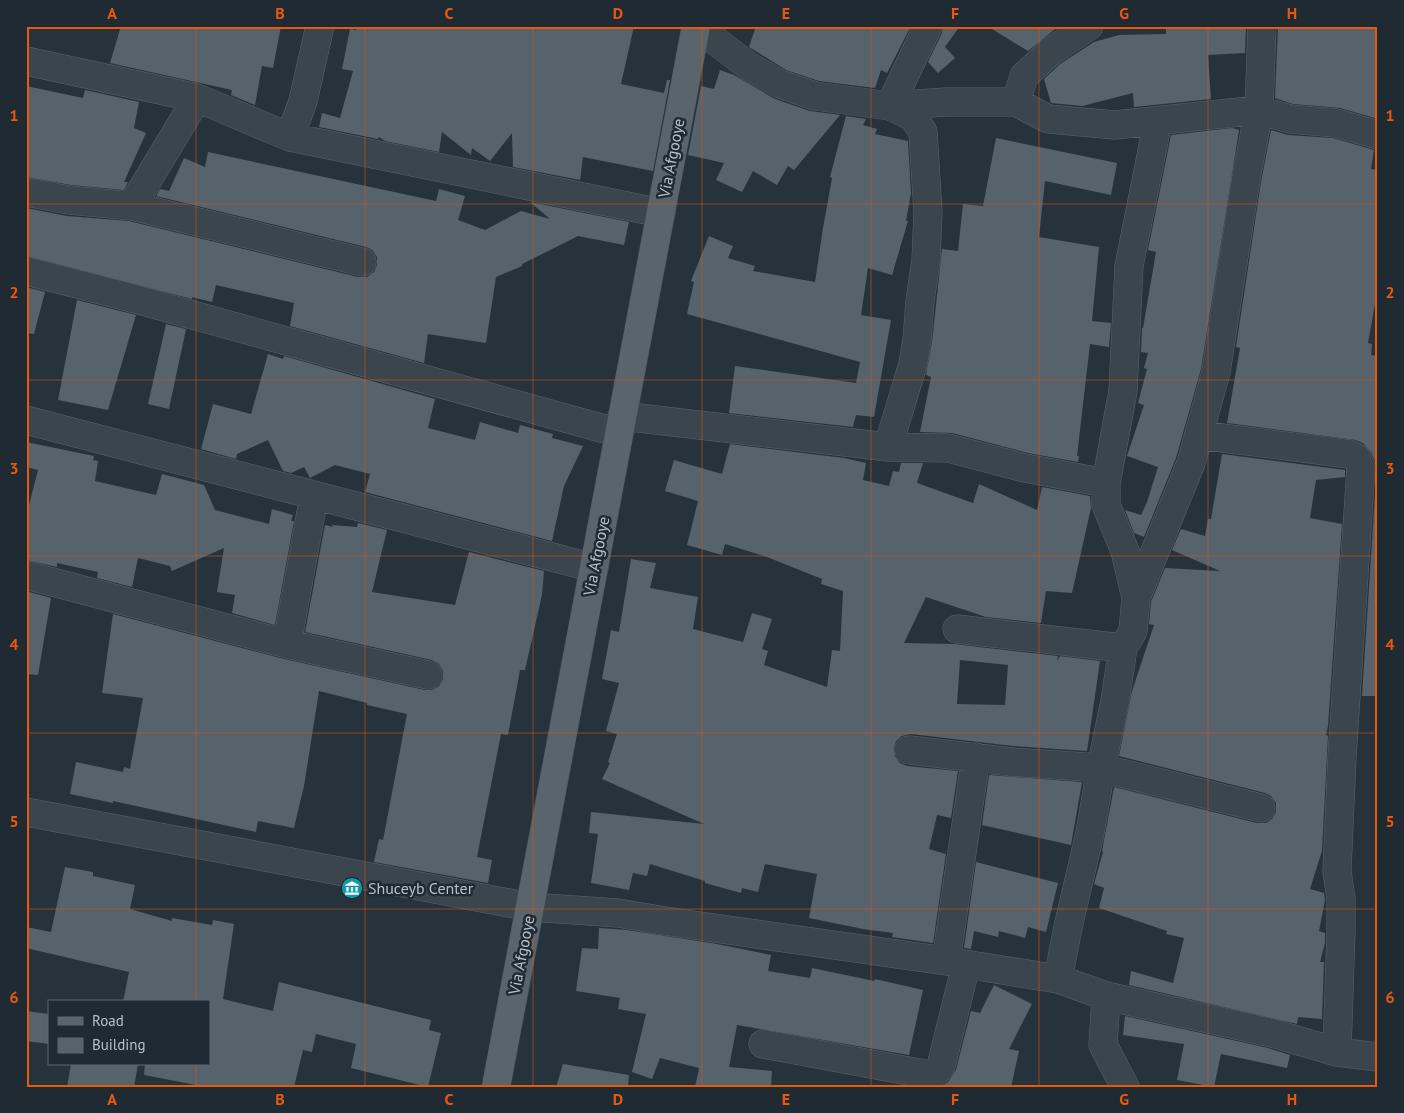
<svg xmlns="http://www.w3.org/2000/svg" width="1404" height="1113" font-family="'PT Sans',sans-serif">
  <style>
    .building { fill: #56626c; fill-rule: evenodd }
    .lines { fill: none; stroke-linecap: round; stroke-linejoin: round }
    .minor-casing { stroke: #59636b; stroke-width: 29 }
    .major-casing { stroke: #444e56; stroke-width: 29 }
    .minor { stroke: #3b454d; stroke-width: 28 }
    .major { stroke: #59646d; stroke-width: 28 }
    .grid { fill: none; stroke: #e8590c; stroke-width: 1; stroke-opacity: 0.55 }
    .labels { text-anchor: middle; stroke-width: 5; stroke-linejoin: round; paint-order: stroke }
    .street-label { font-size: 16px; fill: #b7c0c8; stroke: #202a32 }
    .poi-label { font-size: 16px; fill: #b7c0c8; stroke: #202a32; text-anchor: start }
    .neatline { fill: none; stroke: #e8590c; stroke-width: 2 }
    .grid-label { font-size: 16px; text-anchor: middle; font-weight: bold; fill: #e8590c }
  </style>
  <rect width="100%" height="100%" fill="#27333c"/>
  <path class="building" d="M 121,26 L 281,26 L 273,68 L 262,66 L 255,105 L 231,95 L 232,90 L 110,63 Z
    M 357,26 L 634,26 L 621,84 L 664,93 L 667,80 L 670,80 L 653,171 L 583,157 L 580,180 L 513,167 L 512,133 L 490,161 L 472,148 L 471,155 L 442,132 L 439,152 L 385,141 L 379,137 L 378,139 L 319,127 L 322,113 L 340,118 L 353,71 L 342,69 L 350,29 L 356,30 Z
    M 756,26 L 911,26 L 887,73 L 881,70 L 875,88 L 819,81 L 786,70 L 749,47 Z
    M 943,26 L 960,26 L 945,47 L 955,58 L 938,73 L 928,62 L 942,33 Z
    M 987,26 L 1059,26 L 1028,51 Z
    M 1166,26 L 1246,26 L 1245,53 L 1208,55 L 1211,99 L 1134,107 L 1133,93 L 1082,106 L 1051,103 L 1044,79 L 1060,64 L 1094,42 L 1119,35 L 1166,34 Z
    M 1278,26 L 1378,26 L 1378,119 L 1340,108 L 1293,104 L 1275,98 Z
    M 720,70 L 734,75 L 775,99 L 810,111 L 840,115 L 794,170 L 788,166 L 777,185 L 753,171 L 742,192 L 716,180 L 724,163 L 688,155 L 701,86 L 714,89 Z
    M 26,86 L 83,98 L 85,90 L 139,102 L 134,128 L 146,133 L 124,182 L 128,182 L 124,190 L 71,185 L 26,177 Z
    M 846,116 L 866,119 L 863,125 L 877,129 L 875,134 L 908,141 L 911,193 L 906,221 L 908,221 L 892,275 L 868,268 L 861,315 L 891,320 L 874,417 L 856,415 L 853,427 L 729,413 L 735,366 L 856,383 L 860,362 L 687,314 L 694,282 L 691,281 L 709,236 L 733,246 L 728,258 L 755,266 L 753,271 L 815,282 L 823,228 L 832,178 L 830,177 Z
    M 1232,128 L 1239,130 L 1201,369 L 1176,458 L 1144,537 L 1134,533 L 1125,510 L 1141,515 L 1147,502 L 1158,467 L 1127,456 L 1144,405 L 1138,403 L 1147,369 L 1144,368 L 1148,353 L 1141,352 L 1142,328 L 1143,328 L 1156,252 L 1148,250 L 1171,135 Z
    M 1271,130 L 1288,135 L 1333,138 L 1374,150 L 1371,169 L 1378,170 L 1378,287 L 1368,343 L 1372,344 L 1371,355 L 1378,356 L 1378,473 L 1376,473 L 1375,461 L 1371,452 L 1364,444 L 1356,440 L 1227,423 L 1240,348 L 1236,347 L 1261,182 Z
    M 996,138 L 1117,163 L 1111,195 L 1045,181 L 1039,237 L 1099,247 L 1092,321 L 1111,323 L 1109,347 L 1090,344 L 1077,456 L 1079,456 L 1078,462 L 1028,453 L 952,433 L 920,432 L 931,377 L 926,375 L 932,342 L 942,249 L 958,251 L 963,204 L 983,206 Z
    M 208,152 L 436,201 L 439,189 L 465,196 L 458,220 L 485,230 L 521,211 L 550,219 L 530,202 L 629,222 L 624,245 L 578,236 L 522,264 L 522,266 L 496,277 L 486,343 L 428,334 L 424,363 L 290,326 L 294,303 L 216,285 L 212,302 L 192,297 L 192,299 L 26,256 L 26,208 L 67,216 L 129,221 L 358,277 L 367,277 L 374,272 L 377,265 L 377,257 L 372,250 L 366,247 L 156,196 L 160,189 L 169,191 L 184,158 L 205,167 Z
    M 26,287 L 45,292 L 34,334 L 26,333 Z
    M 77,300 L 136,315 L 108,410 L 58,400 Z
    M 166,324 L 186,329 L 169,409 L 148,404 Z
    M 268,354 L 283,359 L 284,356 L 435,399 L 428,428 L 475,440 L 480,422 L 518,433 L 520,425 L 553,434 L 552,438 L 583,446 L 564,486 L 552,541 L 365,492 L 370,474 L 335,465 L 310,478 L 304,467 L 291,473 L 283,471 L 268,440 L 237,454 L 236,459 L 201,449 L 213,404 L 251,414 Z
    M 26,442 L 94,456 L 93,460 L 98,461 L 95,481 L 156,495 L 162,474 L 204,485 L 215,510 L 269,524 L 272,509 L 293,515 L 291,521 L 294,521 L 275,625 L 232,613 L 235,595 L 217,592 L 224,548 L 172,571 L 170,566 L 138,558 L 132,587 L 97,578 L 98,572 L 57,563 L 57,567 L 26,560 L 26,517 L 38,470 L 26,467 Z
    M 730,444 L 844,458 L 866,463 L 863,480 L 889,486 L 893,471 L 899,472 L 901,463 L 923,463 L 917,483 L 973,503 L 979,484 L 1037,510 L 1042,487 L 1090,496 L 1091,508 L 1072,593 L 1046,591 L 1041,623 L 986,617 L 926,597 L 904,643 L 954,644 L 1058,656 L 1057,661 L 1060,656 L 1100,661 L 1087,751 L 1013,746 L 911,734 L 902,736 L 896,741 L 894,748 L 895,756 L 900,763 L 907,766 L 958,771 L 951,818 L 937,815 L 929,849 L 946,854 L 933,943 L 892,937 L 893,933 L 863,929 L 809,918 L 817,874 L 765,864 L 758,892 L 742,888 L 741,893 L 705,883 L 705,881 L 650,864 L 647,876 L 633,873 L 629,890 L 591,883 L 598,834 L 589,833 L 591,812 L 704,824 L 602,779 L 610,763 L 608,762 L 617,734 L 606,731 L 619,683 L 602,679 L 611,630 L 619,632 L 631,559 L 656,563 L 650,588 L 698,597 L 693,629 L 743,642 L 752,613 L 772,619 L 762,649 L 768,651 L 764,665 L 827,687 L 832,650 L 840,651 L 843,591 L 821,584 L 822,579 L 767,557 L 725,544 L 722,555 L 687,545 L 698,501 L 665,491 L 674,460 L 722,474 ZM 960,660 L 1008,665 L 1005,705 L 957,704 Z
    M 1222,454 L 1345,470 L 1345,477 L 1316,480 L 1310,518 L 1342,524 L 1328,726 L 1326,735 L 1328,736 L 1322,851 L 1310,889 L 1324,893 L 1325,900 L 1319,931 L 1325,933 L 1325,943 L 1320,962 L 1324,962 L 1322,1019 L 1298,1017 L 1297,1024 L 1129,985 L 1131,971 L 1173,983 L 1184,938 L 1166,934 L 1167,931 L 1099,908 L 1104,888 L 1094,884 L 1103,852 L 1102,851 L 1114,787 L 1257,823 L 1266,823 L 1272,819 L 1276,812 L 1276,803 L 1271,796 L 1265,793 L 1119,756 L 1132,691 L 1154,625 L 1149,624 L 1151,602 L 1165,568 L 1220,571 L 1172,550 L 1181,529 L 1205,536 L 1208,519 L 1211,519 Z
    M 1376,479 L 1378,480 L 1378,658 L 1376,658 L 1375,696 L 1362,696 Z
    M 358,523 L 387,530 L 372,592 L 455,605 L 469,552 L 544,571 L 542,595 L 525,670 L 520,670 L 508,735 L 501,734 L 477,857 L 492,860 L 488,883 L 374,862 L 379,839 L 383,840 L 407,714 L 367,705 L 367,703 L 319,691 L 304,786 L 294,828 L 258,821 L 256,832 L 113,801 L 113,803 L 70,794 L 76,762 L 123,772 L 124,767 L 130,769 L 143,698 L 102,693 L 113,614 L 284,659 L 425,690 L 432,690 L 439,686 L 443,679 L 443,671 L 439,664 L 432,660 L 305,632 L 325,525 L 333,527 L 332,525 L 357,527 Z
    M 26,591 L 51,598 L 38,675 L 26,674 Z
    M 989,775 L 1082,782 L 1071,845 L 982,825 Z
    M 976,862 L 1058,883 L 1046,932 L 1028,927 L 1025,938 L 999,931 L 998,937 L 974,931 L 971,949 L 964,948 Z
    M 65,867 L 93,872 L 93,876 L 135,885 L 130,909 L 172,921 L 172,918 L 212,925 L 213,920 L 234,924 L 223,999 L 273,1011 L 279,982 L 431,1020 L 429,1030 L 441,1033 L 428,1087 L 351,1068 L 356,1044 L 316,1034 L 312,1052 L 303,1050 L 294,1087 L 206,1087 L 144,1075 L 145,1064 L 209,1064 L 209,1002 L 123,1002 L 129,972 L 26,948 L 26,927 L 51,932 Z
    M 599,928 L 627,930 L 717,944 L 771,955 L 768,971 L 810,978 L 812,968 L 874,981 L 875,979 L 923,990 L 909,1055 L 737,1025 L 729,1067 L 772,1071 L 771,1087 L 695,1087 L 699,1068 L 660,1058 L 652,1079 L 632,1072 L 646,1014 L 618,1009 L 620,998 L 576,991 L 582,948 L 598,949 Z
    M 994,985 L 1032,1004 L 1009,1049 L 1019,1051 L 1011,1087 L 941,1087 L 948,1082 L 956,1070 L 971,1011 L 980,1013 Z
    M 26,1011 L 49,1014 L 49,1044 L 26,1041 Z
    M 1125,1016 L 1268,1048 L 1290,1055 L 1287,1068 L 1221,1054 L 1214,1087 L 1177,1080 L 1184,1044 L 1123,1035 Z
    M 71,1064 L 138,1064 L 134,1087 L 67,1087 Z
    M 563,1064 L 629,1075 L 628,1087 L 556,1087 Z"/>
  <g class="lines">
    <g class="minor-casing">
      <path id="minor" d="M 696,26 L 750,67 L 780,84 L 815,96 L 890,106 L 928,26
        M 26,61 L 197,98 L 290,137 L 661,213
        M 1016,102 L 1048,119 L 1115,125 L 1259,110 L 1290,119 L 1336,123 L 1378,135
        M 890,106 L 913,117 L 923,132 L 928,212 L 926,260 L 920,301 L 917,340 L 913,364 L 888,447 L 948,448 L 1025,468 L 1106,483
        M 890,106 L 945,102 L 1016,102 L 1024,76 L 1050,52 L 1089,26
        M 290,137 L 303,101 L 320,26
        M 26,192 L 69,200 L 132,206 L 197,98
        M 132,206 L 362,262
        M 26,271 L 124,296 L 619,433
        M 622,416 L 888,447
        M 26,420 L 594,568
        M 1199,435 L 1349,454 L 1357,458 L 1361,467 L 1342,757 L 1337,871 L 1341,899 L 1341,931 L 1337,1052
        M 26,575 L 287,644 L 428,675
        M 1136,598 L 1191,463 L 1216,372 L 1246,179 L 1259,110 L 1262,26
        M 957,629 L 1123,648
        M 287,644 L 314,496
        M 909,750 L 1012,762 L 1101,768 L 1261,808
        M 26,812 L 530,907 L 618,913 L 665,921 L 946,961 L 1058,979 L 1106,996 L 1272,1033 L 1337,1052 L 1378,1057
        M 946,961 L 976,757
        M 1058,979 L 1068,927 L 1090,833 L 1101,768 L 1115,701 L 1123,648 L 1133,631 L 1136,598 L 1125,551 L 1106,505 L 1106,483 L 1123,391 L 1129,266 L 1158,121
        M 1106,996 L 1103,1045 L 1125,1087
        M 763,1044 L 930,1075 L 936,1072 L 941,1066 L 966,965"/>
    </g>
    <g class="major-casing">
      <path id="major" d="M 496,1087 L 696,26"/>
    </g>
    <use href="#minor" class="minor"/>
    <use href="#major" class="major"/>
  </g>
  <path class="grid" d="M 196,26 L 196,1002M 365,26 L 365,1087M 533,26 L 533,1087M 702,26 L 702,1087M 871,26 L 871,1087M 1039,26 L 1039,1087M 1208,26 L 1208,1087M 26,204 L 1378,204M 26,380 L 1378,380M 26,556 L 1378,556M 26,733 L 1378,733M 26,909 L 1378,909M 196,1064 L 196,1087"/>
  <defs>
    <g id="museum-disc" transform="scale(1.125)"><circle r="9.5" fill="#0f9aa8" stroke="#202a32"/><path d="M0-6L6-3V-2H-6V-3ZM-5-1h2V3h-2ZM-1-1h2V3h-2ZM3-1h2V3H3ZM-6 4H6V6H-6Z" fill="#fff"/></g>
  </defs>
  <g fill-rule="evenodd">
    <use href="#museum-disc" x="352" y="888"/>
  </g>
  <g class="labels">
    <g class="street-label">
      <text transform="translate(671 158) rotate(-79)" y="6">Via Afgooye</text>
      <text transform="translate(596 556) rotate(-79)" y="6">Via Afgooye</text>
      <text transform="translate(521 955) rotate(-79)" y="6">Via Afgooye</text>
    </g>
    <g class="poi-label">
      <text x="368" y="894">Shuceyb Center</text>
    </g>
  </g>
  <rect width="1404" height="1113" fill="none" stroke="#202a32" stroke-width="55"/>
  <rect x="48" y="1000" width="162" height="65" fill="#202a32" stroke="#5c666e"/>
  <rect x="58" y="1017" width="25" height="8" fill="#59646d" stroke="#5c666e"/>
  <text x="92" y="1026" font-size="15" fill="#b7c0c8">Road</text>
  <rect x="58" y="1038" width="25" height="15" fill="#56626c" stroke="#5c666e"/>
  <text x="92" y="1050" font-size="15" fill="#b7c0c8">Building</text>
  <rect x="28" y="28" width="1348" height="1058" class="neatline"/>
  <g class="grid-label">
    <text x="112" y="19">A</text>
    <text x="280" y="19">B</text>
    <text x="449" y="19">C</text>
    <text x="618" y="19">D</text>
    <text x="786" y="19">E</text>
    <text x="955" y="19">F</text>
    <text x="1124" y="19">G</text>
    <text x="1292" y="19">H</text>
    <text x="14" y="121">1</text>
    <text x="1390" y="121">1</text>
    <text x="14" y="298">2</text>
    <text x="1390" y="298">2</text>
    <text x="14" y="474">3</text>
    <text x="1390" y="474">3</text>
    <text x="14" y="650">4</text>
    <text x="1390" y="650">4</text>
    <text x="14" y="827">5</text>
    <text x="1390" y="827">5</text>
    <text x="14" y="1003">6</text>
    <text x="1390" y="1003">6</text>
    <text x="112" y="1105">A</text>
    <text x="280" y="1105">B</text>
    <text x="449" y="1105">C</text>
    <text x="618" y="1105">D</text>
    <text x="786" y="1105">E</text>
    <text x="955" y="1105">F</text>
    <text x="1124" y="1105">G</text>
    <text x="1292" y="1105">H</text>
  </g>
</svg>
